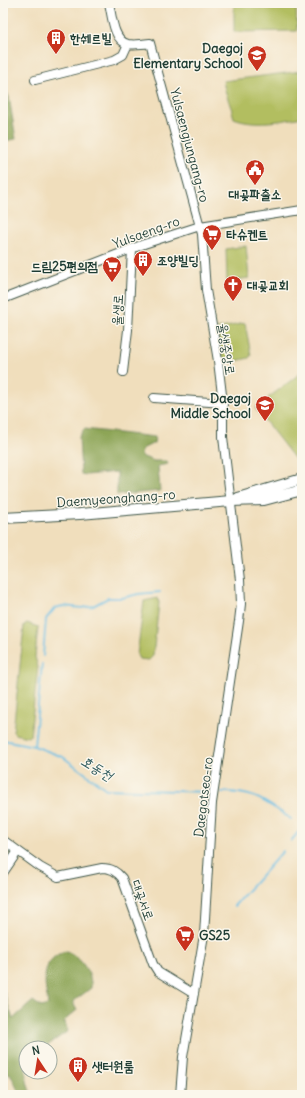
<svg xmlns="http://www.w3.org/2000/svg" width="305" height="1098" font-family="Delius,'Poor Story',sans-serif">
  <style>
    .green { fill: #b2be60; stroke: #687e4a }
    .forest { fill: #8da556; stroke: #567145 }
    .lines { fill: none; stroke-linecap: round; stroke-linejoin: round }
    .stream { stroke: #64bae0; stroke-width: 2 }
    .minor-casing { stroke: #3e5548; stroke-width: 10 }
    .major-casing { stroke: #3e5548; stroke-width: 12 }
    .minor { stroke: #fff; stroke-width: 8 }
    .major { stroke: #fff; stroke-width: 10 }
    .labels { text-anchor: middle; stroke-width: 3; stroke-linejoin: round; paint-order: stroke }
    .poi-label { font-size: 13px; font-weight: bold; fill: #1f3d34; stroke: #fbf7ec; text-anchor: start }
    .street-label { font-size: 13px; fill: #1f3d34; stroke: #fbf7ec }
    .water-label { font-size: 14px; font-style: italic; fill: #305c5f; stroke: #fbf7ec }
  </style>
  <rect width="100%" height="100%" fill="#fbf7ec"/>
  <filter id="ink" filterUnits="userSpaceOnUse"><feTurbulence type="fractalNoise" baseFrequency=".025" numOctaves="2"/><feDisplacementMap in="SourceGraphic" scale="8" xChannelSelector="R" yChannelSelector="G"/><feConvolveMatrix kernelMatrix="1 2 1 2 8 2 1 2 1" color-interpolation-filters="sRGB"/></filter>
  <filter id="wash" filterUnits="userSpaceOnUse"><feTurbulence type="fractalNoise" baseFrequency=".012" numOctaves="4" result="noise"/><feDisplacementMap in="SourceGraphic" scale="16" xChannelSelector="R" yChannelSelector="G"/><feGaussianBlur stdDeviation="0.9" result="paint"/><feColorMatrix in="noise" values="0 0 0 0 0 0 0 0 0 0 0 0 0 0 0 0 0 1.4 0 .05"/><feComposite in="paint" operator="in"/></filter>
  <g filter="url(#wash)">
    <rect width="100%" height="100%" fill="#f0debc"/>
    <path class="green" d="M 234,3 L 296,3 L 297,31 L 234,32 Z
      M 302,71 L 302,117 C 282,121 254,126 234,118 C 231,105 225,94 223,81 Z
      M 246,246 L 249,278 L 227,281 L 226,249 Z
      M 245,323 L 251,355 L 249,358 L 226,363 L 223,360 L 217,329 Z
      M 302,372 L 302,460 L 298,463 L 255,408 Z
      M 158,598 L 159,603 L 153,656 L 149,660 L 139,659 L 137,655 L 144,601 Z
      M 27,623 L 38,627 L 35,657 L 38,667 L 30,736 L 28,737 L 15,734 L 13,732 L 23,636 L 24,625 Z"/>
    <path class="forest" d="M 3,84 L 9,97 L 16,139 L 3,141 Z
      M 84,429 L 155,437 L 154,443 L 142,449 L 141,456 L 154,461 L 166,461 L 168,464 L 158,466 L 160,491 L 117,495 L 117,472 L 86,475 L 81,474 L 79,437 Z
      M 66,951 C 79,955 93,974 91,988 L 74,1001 L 74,1005 L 77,1010 L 64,1021 L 68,1031 L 44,1048 L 26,1048 C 26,1064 24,1081 32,1095 L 20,1095 L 10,1073 L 3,1075 L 5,1035 L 3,1021 L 3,989 L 13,1019 L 33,1001 L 41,1007 L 48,1005 C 45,983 38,960 66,951 Z"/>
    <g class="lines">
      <path class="stream" d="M 43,656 L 46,619 L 55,608 L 63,606 L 82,608 L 93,606 L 108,598 L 122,598 L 138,594 L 160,592
        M 3,740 L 34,746 L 63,757 L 106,789 L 209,792
        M 34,746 L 42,664
        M 222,792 C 256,792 264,801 291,819
        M 291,841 L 302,828
        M 234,906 L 283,851"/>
    </g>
  </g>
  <g filter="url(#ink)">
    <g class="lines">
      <g class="minor-casing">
        <path id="minor" d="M 109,3 C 112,15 113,41 128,44 C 134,45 143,44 150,43 L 202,234 L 206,290 L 218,361 L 223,403 L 223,437 L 240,580 L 241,604 L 239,621 L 212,803 L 204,935 L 183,1057 L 180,1095
          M 35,80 L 114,60 L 123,55 L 128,44
          M 3,299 L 144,244 L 200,226 L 302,210
          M 123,372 L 128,330 L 132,249
          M 154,398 L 223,403
          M 3,840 L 40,867 L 58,877 L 102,868 C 111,868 116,871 122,878 L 153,964 L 158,972 L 194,994
          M 3,873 L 18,851"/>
      </g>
      <g class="major-casing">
        <path id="major" d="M 238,498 L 302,479
          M 3,518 L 80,514 L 231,501 L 264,500 L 302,490"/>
      </g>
      <use href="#minor" class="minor"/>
      <use href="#major" class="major"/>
    </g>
  </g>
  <defs>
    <g id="building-pin" transform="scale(1)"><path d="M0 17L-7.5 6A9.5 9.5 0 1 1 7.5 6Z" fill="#c8321e" stroke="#fbf7ec"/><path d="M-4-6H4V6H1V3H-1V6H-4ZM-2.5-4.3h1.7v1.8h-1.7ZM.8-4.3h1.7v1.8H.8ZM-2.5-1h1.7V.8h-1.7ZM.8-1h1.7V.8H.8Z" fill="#fff"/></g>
    <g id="school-pin" transform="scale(1)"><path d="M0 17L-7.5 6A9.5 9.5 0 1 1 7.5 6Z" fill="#c8321e" stroke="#fbf7ec"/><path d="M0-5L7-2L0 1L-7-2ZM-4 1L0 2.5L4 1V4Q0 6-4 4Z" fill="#fff"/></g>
    <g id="civic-pin" transform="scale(1)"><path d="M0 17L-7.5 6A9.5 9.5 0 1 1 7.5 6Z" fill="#c8321e" stroke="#fbf7ec"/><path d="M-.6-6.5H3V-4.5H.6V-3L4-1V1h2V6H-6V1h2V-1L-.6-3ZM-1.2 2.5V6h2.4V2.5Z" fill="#fff"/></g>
    <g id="supermarket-pin" transform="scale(1)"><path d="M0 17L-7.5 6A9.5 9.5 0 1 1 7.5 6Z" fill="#c8321e" stroke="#fbf7ec"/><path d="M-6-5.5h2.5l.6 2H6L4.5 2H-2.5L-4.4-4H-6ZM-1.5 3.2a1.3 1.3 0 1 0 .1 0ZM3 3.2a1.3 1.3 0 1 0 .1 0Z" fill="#fff"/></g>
    <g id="church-pin" transform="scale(1)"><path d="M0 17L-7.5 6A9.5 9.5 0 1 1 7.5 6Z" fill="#c8321e" stroke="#fbf7ec"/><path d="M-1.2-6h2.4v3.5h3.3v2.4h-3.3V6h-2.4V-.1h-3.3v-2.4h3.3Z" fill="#fff"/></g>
  </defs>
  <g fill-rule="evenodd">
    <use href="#building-pin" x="56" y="38"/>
    <use href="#school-pin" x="257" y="55"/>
    <use href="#civic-pin" x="255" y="169"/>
    <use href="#supermarket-pin" x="212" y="234"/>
    <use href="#building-pin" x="143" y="260"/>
    <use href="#supermarket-pin" x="112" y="266"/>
    <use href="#church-pin" x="233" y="285"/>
    <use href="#school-pin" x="265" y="405"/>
    <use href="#supermarket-pin" x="185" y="935"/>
    <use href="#building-pin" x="78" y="1066"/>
  </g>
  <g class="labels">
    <g class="poi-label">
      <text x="70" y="43">한쉐르빌</text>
      <text x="243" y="53" text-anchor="end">Daegoj<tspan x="243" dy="15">Elementary School</tspan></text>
      <text x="255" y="199" text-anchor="middle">대곶파출소</text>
      <text x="226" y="239">타슈켄트</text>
      <text x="157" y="265">조양빌딩</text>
      <text x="98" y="271" text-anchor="end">드림25편의점</text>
      <text x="247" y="290">대곶교회</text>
      <text x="251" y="403" text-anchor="end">Daegoj<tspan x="251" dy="15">Middle School</tspan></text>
      <text x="199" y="940">GS25</text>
      <text x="92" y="1071">샛터원룸</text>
    </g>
    <g class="street-label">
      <text transform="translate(190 145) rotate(75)" y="5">Yulsaengjungang-ro</text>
      <text transform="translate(146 232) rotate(-20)" y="5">Yulsaeng-ro</text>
      <text transform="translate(117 310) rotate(-87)" y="5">율생로</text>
      <text transform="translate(227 349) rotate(81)" y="5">율생중앙로</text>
      <text transform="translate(116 498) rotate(-4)" y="5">Daemyeonghang-ro</text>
      <text transform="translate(203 797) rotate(-83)" y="5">Daegotseo-ro</text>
      <text transform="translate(143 900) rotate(70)" y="5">대곶서로</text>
    </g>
    <g class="water-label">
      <text transform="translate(97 768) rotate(32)" y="5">호동천</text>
    </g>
  </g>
  <rect width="305" height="1098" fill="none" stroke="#fbf7ec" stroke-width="16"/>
  <g transform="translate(38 1060) rotate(348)"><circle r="19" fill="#fbf7ec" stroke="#a3ada2"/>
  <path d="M0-3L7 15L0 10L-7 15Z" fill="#c8321e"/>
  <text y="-6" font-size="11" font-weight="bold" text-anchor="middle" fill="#1f3d34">N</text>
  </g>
</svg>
